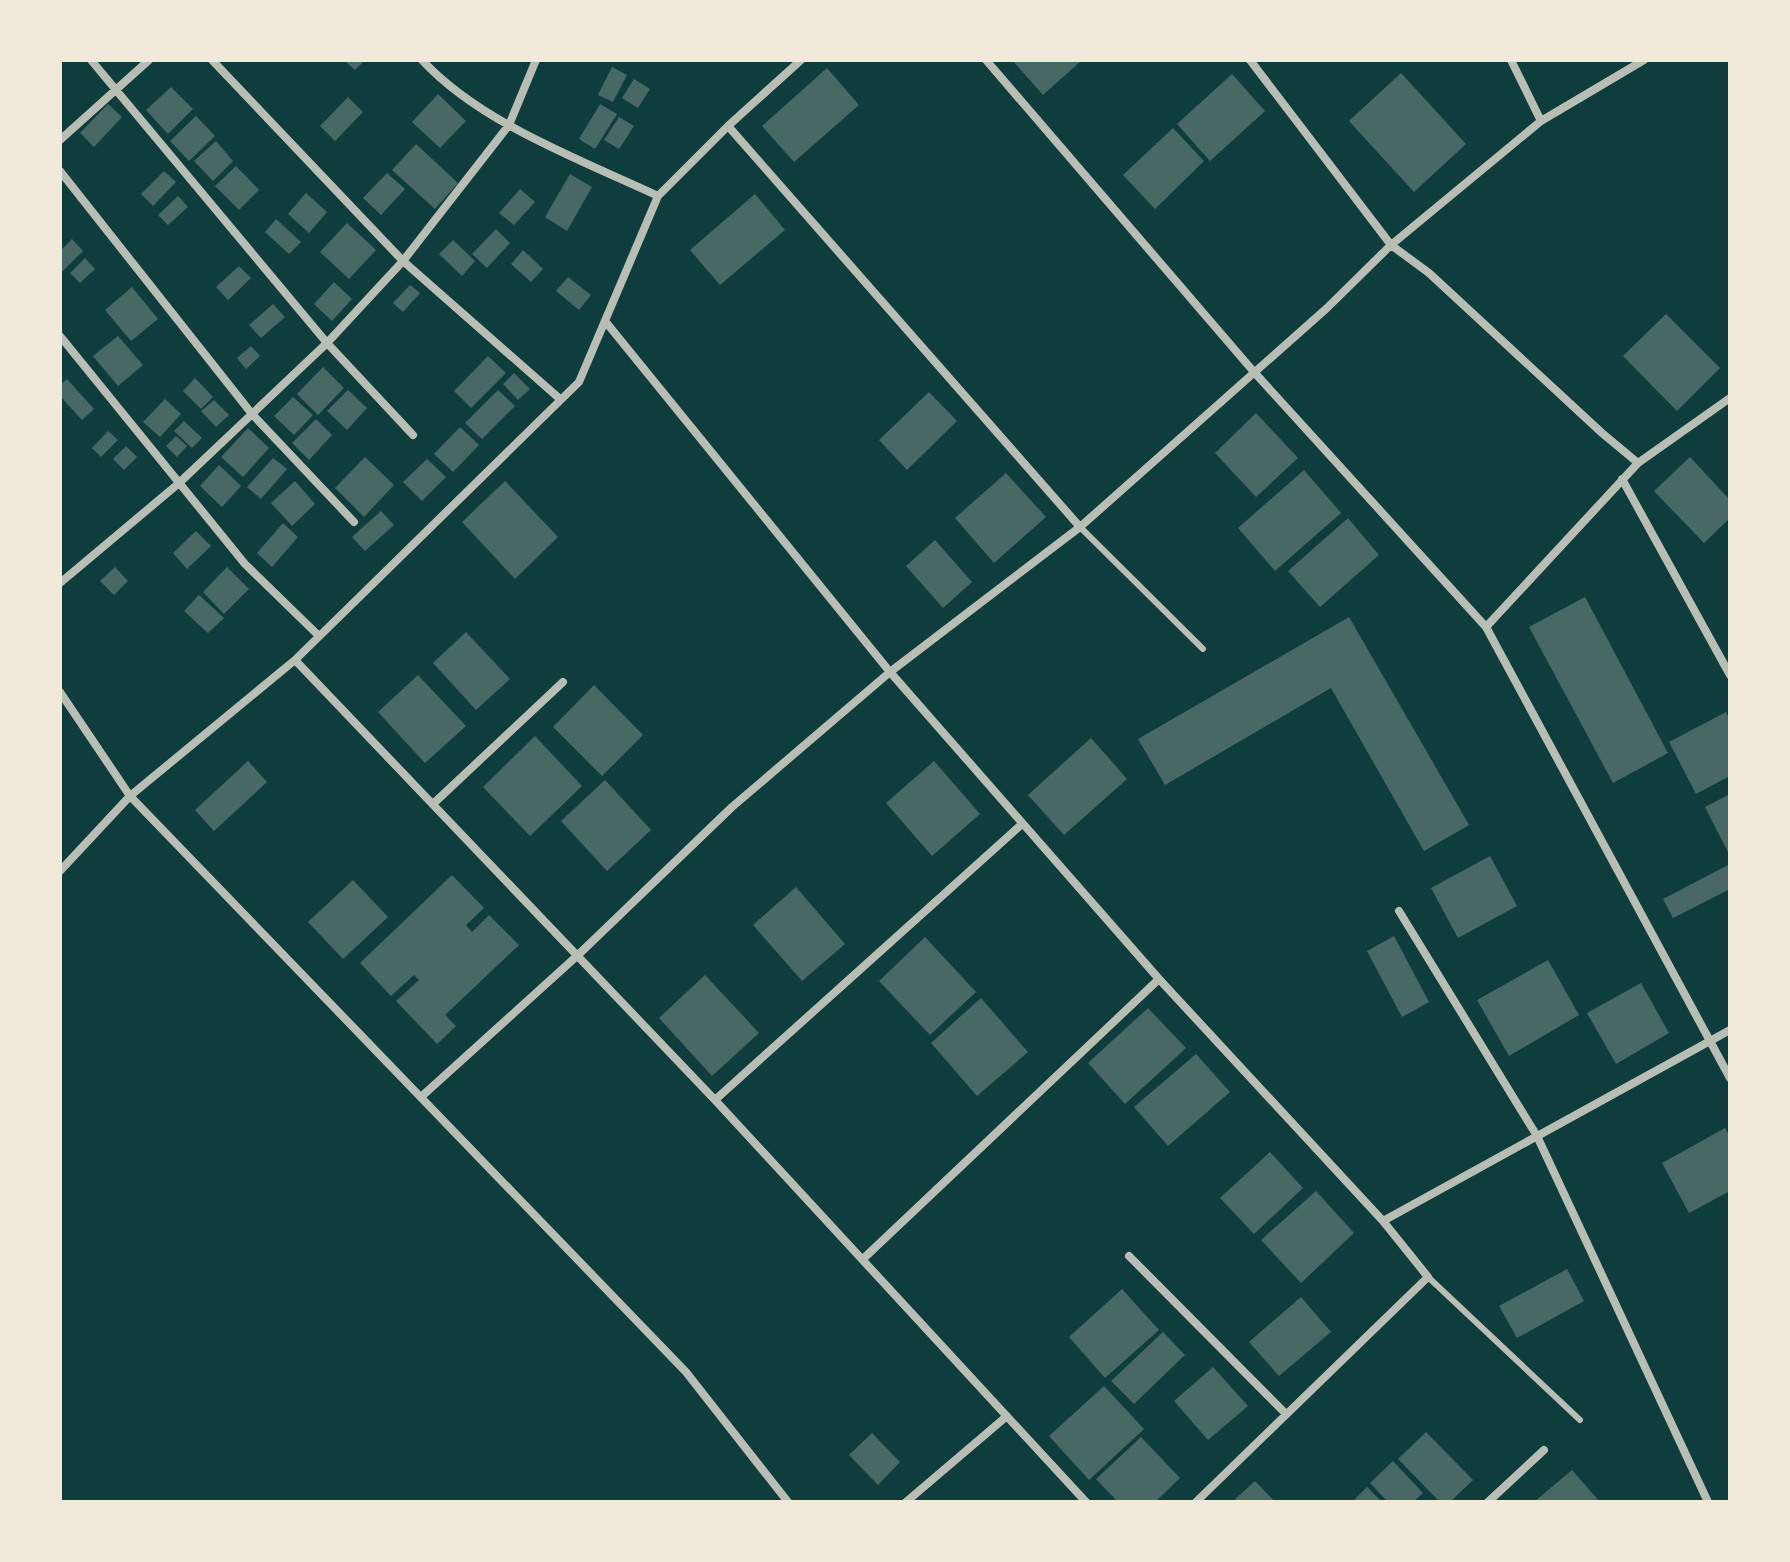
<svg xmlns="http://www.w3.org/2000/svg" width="1790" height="1562" font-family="'DejaVu Sans',sans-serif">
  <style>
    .building { fill: #486865 }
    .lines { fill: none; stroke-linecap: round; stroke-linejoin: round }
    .service { stroke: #b8beb3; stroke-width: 6 }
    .minor { stroke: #b8beb3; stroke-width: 8 }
  </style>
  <rect width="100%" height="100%" fill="#0f3d3e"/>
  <path class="building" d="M 344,60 L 365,60 L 355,70 Z
    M 1012,60 L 1082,60 L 1043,95 Z
    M 612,67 L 627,75 L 613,102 L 598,95 Z
    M 827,68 L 859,105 L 794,162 L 762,126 Z
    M 1401,73 L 1466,144 L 1414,192 L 1349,121 Z
    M 1232,74 L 1265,111 L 1210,161 L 1177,124 Z
    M 634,79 L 650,89 L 638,108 L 622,98 Z
    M 171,87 L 193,109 L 168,134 L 146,110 Z
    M 438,94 L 466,121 L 440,148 L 412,122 Z
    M 348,97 L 363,112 L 335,141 L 320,126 Z
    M 108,104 L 122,117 L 94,147 L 80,133 Z
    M 600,104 L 617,114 L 595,149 L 579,139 Z
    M 196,116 L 215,136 L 189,161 L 170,141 Z
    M 619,117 L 634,126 L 619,149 L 604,140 Z
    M 1173,128 L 1204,161 L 1155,209 L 1123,175 Z
    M 216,141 L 233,161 L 213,181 L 194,161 Z
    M 416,144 L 458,183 L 435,209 L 392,170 Z
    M 236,166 L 259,190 L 239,210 L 215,186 Z
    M 164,171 L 176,182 L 153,206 L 141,194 Z
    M 387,173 L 405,189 L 381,215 L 363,198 Z
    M 570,174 L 592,187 L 567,231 L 545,217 Z
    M 520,189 L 535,202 L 514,225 L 499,213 Z
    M 306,193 L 327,212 L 309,233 L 288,214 Z
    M 755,194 L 785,230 L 720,285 L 690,250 Z
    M 178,196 L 188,207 L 168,225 L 158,215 Z
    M 276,219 L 301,242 L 289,254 L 265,232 Z
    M 347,223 L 376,250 L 349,279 L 320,252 Z
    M 496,229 L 510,243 L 487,268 L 472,254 Z
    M 72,239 L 83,251 L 63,271 L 60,268 L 60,251 Z
    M 453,240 L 475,261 L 462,276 L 439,254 Z
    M 523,250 L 543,269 L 531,282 L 511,264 Z
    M 85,258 L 95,269 L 80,283 L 70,273 Z
    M 239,266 L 251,278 L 228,300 L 216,287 Z
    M 568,277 L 591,295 L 579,310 L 556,291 Z
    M 334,282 L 352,299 L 332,321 L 314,304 Z
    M 410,285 L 420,293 L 403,312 L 393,303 Z
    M 132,287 L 158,319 L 131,341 L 105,310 Z
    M 273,304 L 285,317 L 261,338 L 249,325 Z
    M 1666,314 L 1720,368 L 1677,411 L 1623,356 Z
    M 118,336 L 143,365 L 118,386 L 93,356 Z
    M 251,346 L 260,356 L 246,369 L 237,358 Z
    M 488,356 L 506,373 L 471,408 L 454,391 Z
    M 323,367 L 344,388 L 318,415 L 297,394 Z
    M 514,373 L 530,389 L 518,400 L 503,384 Z
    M 195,378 L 213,397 L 201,409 L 183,391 Z
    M 67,379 L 94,409 L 82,420 L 60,396 L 60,385 Z
    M 348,390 L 367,408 L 347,430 L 327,411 Z
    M 498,390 L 515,406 L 482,439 L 465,423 Z
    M 929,392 L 957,421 L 907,470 L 879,440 Z
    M 293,397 L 313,415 L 294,435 L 274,416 Z
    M 165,399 L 181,414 L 160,437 L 143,422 Z
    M 214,400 L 229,415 L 216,427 L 201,411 Z
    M 1256,413 L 1298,458 L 1256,497 L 1215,453 Z
    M 316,419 L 332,435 L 309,460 L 292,443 Z
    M 184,421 L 202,438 L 192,448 L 174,431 Z
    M 460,427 L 479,445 L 453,472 L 434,454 Z
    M 248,428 L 269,448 L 243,477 L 221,457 Z
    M 108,431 L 118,440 L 101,457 L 92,448 Z
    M 176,436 L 187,446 L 177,457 L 166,446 Z
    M 126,446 L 137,457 L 124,470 L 113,459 Z
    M 365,457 L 394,485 L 364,517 L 335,488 Z
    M 1690,457 L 1730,500 L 1730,518 L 1704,543 L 1654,491 Z
    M 273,458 L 287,469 L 261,499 L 247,487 Z
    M 427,459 L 446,477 L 422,501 L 403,482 Z
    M 219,465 L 241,486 L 222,507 L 200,486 Z
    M 1304,470 L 1341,513 L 1275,571 L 1238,528 Z
    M 1006,473 L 1046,517 L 994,563 L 955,518 Z
    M 295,481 L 315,504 L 292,526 L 271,503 Z
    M 505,481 L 558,537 L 515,579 L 462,522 Z
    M 381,511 L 394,525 L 365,551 L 352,537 Z
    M 1348,518 L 1379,555 L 1320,607 L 1288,571 Z
    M 283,523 L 298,537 L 272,567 L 257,553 Z
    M 196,531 L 211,546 L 187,569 L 173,553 Z
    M 935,540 L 972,582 L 943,608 L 906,566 Z
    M 115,567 L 128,581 L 114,595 L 100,581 Z
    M 227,567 L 249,589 L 224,614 L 203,592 Z
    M 199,595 L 224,618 L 208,633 L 184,611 Z
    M 1585,597 L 1668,753 L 1613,783 L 1529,627 Z
    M 1349,617 L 1469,825 L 1424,851 L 1331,688 L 1165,785 L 1138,739 Z
    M 466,632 L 510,679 L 476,710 L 433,663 Z
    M 418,675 L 466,726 L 425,763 L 378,712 Z
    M 594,685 L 643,735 L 602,776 L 553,727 Z
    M 1726,712 L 1730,720 L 1730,776 L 1696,794 L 1669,742 Z
    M 535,736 L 582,786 L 530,836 L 483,787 Z
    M 1091,738 L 1127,779 L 1064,835 L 1028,795 Z
    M 248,761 L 267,782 L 214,831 L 195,810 Z
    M 934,761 L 980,814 L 932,856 L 886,803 Z
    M 605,780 L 651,830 L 607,871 L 561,821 Z
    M 1730,794 L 1730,856 L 1705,807 Z
    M 1490,856 L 1517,906 L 1458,938 L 1431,888 Z
    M 1730,864 L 1730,889 L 1673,918 L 1663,899 Z
    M 452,875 L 484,908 L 466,925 L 472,932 L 489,915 L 519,945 L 445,1015 L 456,1026 L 437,1044 L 396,1001 L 419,980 L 414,975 L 391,996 L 360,963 Z
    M 353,880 L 388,917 L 343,959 L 308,922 Z
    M 796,887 L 845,944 L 802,981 L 753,925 Z
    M 1394,936 L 1429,1002 L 1402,1017 L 1367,951 Z
    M 925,937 L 976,992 L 930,1035 L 879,981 Z
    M 1548,960 L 1579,1015 L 1509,1056 L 1477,1000 Z
    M 705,975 L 759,1033 L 712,1076 L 659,1018 Z
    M 1641,983 L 1669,1033 L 1616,1064 L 1587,1013 Z
    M 981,998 L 1028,1052 L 977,1096 L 931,1043 Z
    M 1148,1008 L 1186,1048 L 1125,1104 L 1088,1063 Z
    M 1196,1054 L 1230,1092 L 1168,1146 L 1134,1107 Z
    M 1725,1128 L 1730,1137 L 1730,1191 L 1689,1213 L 1662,1163 Z
    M 1270,1152 L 1303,1188 L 1254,1234 L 1220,1198 Z
    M 1316,1191 L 1354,1233 L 1301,1283 L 1261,1240 Z
    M 1567,1269 L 1584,1301 L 1517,1338 L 1499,1306 Z
    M 1122,1289 L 1159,1330 L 1105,1378 L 1069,1337 Z
    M 1301,1297 L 1331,1332 L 1279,1376 L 1249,1342 Z
    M 1163,1332 L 1185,1355 L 1134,1404 L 1111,1381 Z
    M 1213,1367 L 1248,1406 L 1208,1440 L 1174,1401 Z
    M 1104,1386 L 1144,1429 L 1089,1480 L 1049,1436 Z
    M 1426,1432 L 1473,1480 L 1450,1502 L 1440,1502 L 1398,1459 Z
    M 872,1433 L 900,1462 L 878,1485 L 849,1455 Z
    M 1141,1437 L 1180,1478 L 1155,1502 L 1118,1502 L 1096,1479 Z
    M 1393,1461 L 1423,1493 L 1413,1502 L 1388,1502 L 1370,1483 Z
    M 1572,1470 L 1600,1502 L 1534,1502 Z
    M 1255,1481 L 1275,1502 L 1232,1502 Z
    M 1367,1487 L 1382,1502 L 1352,1502 Z"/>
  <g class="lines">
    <path class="service" d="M 1080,527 L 1203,649
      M 1428,1277 L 1580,1420"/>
    <path class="minor" d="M 91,60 L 327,343 L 413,435
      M 212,60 L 403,261 L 560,399
      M 422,60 C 480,123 581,160 658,196
      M 986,60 L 1254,372 L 1486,627 L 1730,1078
      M 1250,60 L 1391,245 L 1429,273 L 1602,433 L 1638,463
      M 1511,60 L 1541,121
      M 728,126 L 1080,527
      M 60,140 L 149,60
      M 60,171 L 252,414 L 354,522
      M 605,321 L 890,672 L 1159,979 L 1383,1221 L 1730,1030
      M 60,336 L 245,564 L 319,636
      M 1622,479 L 1730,675
      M 60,583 L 178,484 L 327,343 L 403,261 L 509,125 L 536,60
      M 1486,627 L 1638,463 L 1730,398
      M 295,660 L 579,382 L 658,196 L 728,126 L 801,60
      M 60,692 L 130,796 L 686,1372 L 788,1502
      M 433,804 L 563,682
      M 60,871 L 130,796 L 295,660 L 715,1100 L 1086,1502
      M 1399,911 L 1537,1136 L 1708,1502
      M 421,1097 L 578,955 L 732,807 L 890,672 L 1080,527 L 1327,308 L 1391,245 L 1541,121 L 1644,60
      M 715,1100 L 1022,824
      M 1129,1256 L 1286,1414
      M 863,1259 L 1159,979
      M 906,1502 L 1007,1416
      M 1196,1502 L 1428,1277 L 1383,1221
      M 1488,1502 L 1544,1450"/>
  </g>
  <rect width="1790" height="1562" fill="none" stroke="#f1e9da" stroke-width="124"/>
</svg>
